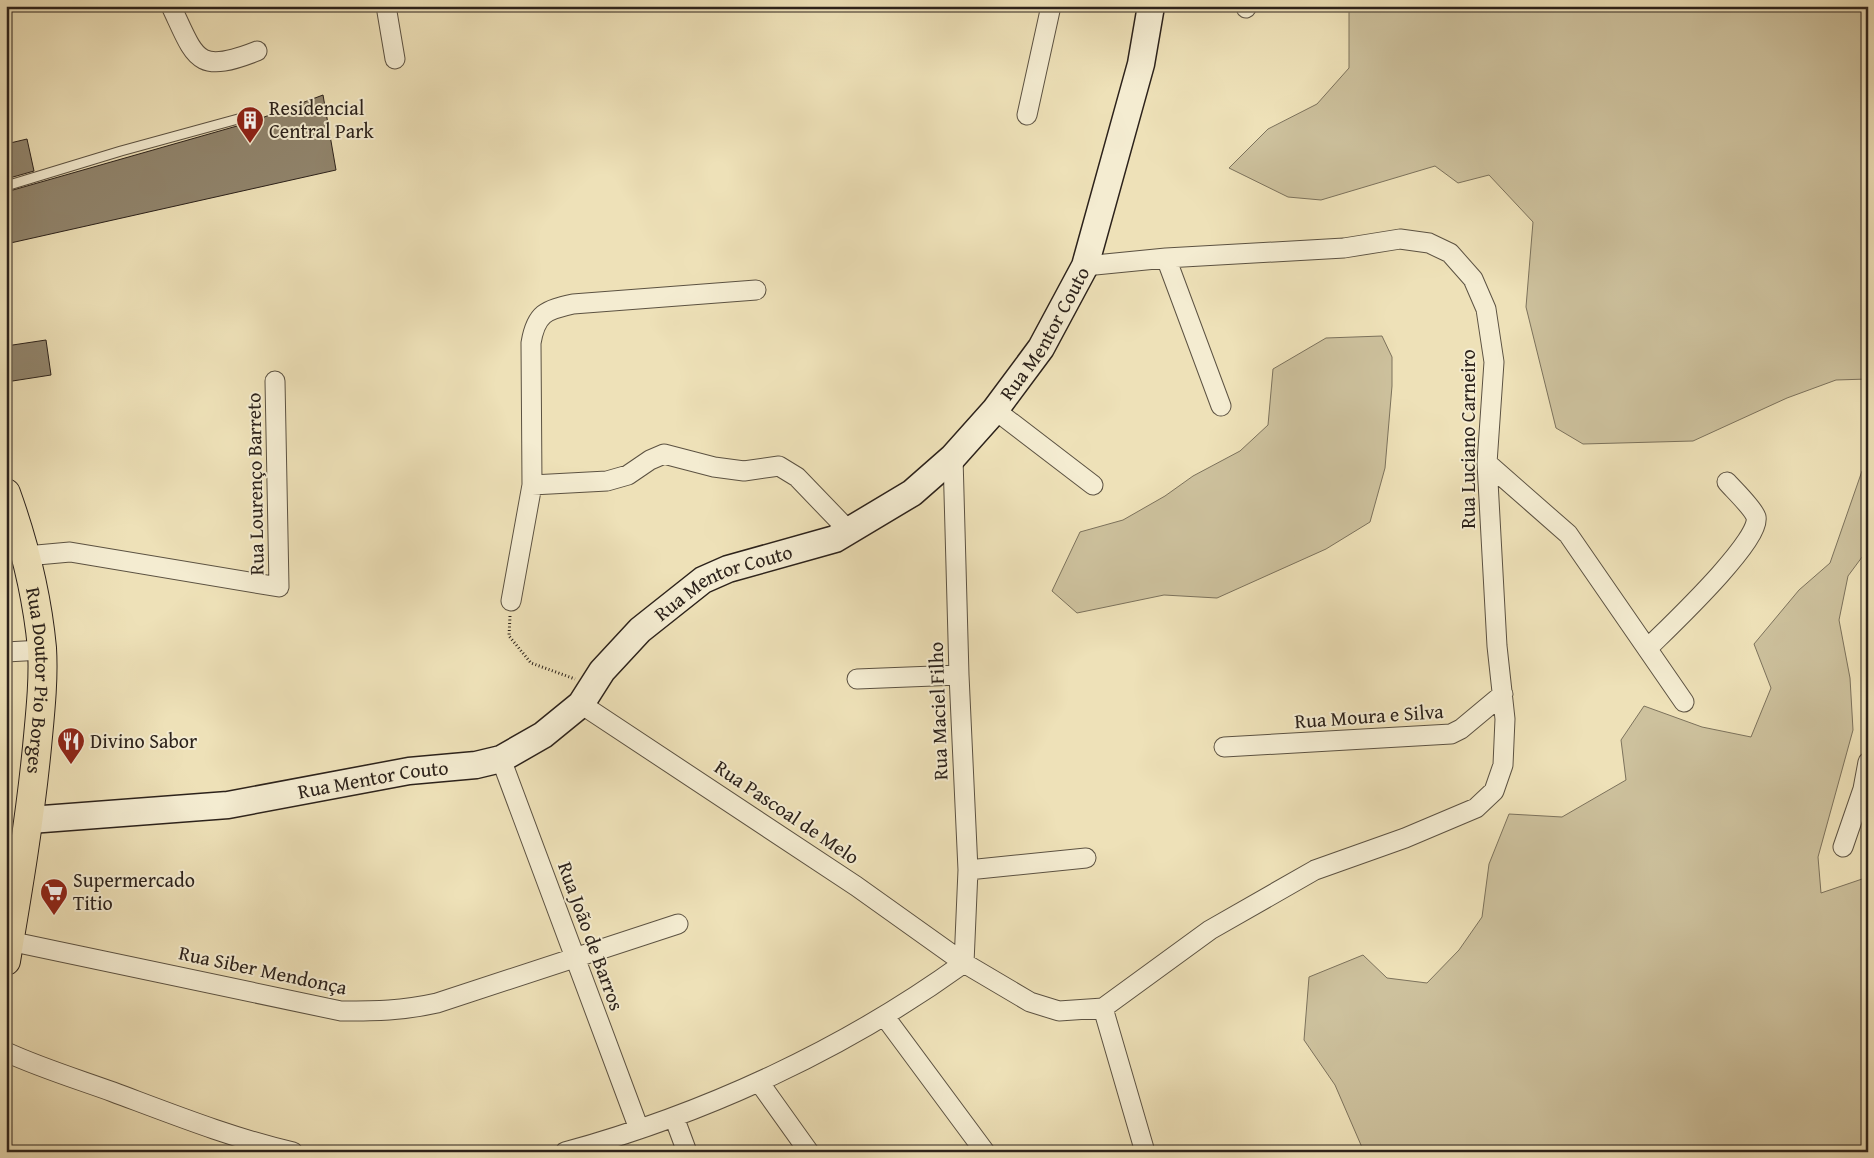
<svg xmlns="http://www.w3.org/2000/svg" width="1874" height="1158" font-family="'Gentium Book Plus',serif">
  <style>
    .green { fill: #cdc19d; stroke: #7c725c }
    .building { fill: #91856d; stroke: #2c221b }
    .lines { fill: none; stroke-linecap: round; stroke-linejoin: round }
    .lane-casing { stroke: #5c5242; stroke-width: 11 }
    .street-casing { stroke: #5c5242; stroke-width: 21 }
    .secondary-casing { stroke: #2c221b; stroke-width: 29 }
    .primary-casing { stroke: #2c221b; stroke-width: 30 }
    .path { stroke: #2c221b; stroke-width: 3; stroke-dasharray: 1 2.5; stroke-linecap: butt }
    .lane { stroke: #f4ecd1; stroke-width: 9 }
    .street { stroke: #f4ecd1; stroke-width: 19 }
    .secondary { stroke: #f4ecd1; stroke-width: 26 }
    .primary { stroke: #eee1b8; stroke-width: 28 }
    .labels { text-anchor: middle; stroke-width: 4; stroke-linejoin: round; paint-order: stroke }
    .poi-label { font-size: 20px; fill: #2c221b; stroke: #f4ecd1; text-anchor: start }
    .street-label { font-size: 20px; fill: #2c221b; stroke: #f4ecd1 }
  </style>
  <rect width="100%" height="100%" fill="#eee1b8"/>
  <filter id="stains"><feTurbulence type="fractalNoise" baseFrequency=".004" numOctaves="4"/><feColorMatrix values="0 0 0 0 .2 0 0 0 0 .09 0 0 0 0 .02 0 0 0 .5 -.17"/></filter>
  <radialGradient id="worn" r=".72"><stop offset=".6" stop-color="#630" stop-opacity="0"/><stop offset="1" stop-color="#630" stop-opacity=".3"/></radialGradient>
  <path class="green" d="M 1349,6 L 1868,6 L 1868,379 L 1836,380 L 1787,398 L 1693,441 L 1583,444 L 1556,428 L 1526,307 L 1533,222 L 1489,175 L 1458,183 L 1435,166 L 1321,200 L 1288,197 L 1229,168 L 1268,129 L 1317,104 L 1349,68 Z
    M 1382,336 L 1392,357 L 1392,386 L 1385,468 L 1370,522 L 1326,549 L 1217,598 L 1164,595 L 1077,613 L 1052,591 L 1080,532 L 1123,520 L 1165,496 L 1193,476 L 1240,451 L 1268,425 L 1273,369 L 1326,338 Z
    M 1868,466 L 1868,549 L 1848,576 L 1839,620 L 1850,678 L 1853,730 L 1818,857 L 1821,893 L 1868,877 L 1868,1152 L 1364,1152 L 1335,1085 L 1304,1040 L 1309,977 L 1363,955 L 1387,978 L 1427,983 L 1459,950 L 1482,917 L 1489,864 L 1509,814 L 1562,817 L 1626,780 L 1621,740 L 1644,706 L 1702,727 L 1751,737 L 1771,688 L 1754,644 L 1799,590 L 1830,563 L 1862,471 Z"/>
  <path class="building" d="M 323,95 L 336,170 L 6,244 L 6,192 L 251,122 Z
    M 27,139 L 34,171 L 6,179 L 6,144 Z
    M 46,340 L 51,375 L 6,382 L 6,346 Z"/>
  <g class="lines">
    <g class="lane-casing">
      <path id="lane" d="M 6,186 L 121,151 L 249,116"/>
    </g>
    <g class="street-casing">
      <path id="street" d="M 171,6 C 196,59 196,75 257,51
        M 386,6 L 395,59
        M 1246,8 L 1247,6
        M 1027,115 L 1051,6
        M 1166,258 L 1221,406
        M 995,410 L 1093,485
        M 953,457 L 959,675 L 968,870 L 964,963
        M 1487,463 L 1568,534 L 1684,702
        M 532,485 L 607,481 L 628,475 L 650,460 L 664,454 L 714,467 L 744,471 L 779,466 L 797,477 L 848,530
        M 26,556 L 70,552 L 279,587 L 275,381
        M 511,601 L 532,485 L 531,343 C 536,313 546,310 573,304 L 756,290
        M 1648,648 C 1667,629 1762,540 1756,517 C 1753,508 1734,490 1727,482
        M 6,652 L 42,650
        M 857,679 L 959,675
        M 581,704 L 856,886 L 964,963
        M 1224,747 L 1451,734 L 1461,729 L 1503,694
        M 501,759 L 639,1129
        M 1843,847 L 1863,789 L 1868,762
        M 968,870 L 1086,858
        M 9,941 L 341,1011 C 377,1011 401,1011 437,1003 L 678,924
        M 1103,1008 L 1145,1152
        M 885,1017 L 985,1152
        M 6,1052 C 41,1068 77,1079 113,1092 C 172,1114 232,1138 293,1152
        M 759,1082 L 809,1152
        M 674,1117 L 687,1152
        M 565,1152 C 707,1113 845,1049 964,963 L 1030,1002 L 1059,1011 L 1103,1008 L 1210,930 L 1315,870 L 1405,838 L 1476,808 L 1494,791 L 1503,765 L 1505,719 L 1497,646 L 1487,463 L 1494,362 L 1486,309 L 1473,279 L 1450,253 L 1429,243 L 1400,239 L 1344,248 L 1166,258 L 1085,266"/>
    </g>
    <g class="secondary-casing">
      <g id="secondary">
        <path id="s1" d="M 30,820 L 228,805 L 409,771 L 476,765 L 501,759 L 543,735 L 581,704 L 602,671 L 640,630 L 703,580 L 728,569 L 835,539 L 912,493 L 953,457 L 995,410 L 1041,348 L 1085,266 L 1141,64 L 1151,6"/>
      </g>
    </g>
    <g class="primary-casing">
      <g id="primary">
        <path id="s2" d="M 6,493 C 24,543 37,595 42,648 C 44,680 40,715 37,747 C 30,819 18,890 6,961"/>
      </g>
    </g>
    <path class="path" d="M 510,616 L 509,636 L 531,663 L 575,679"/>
    <use href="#lane" class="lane"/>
    <use href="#street" class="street"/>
    <use href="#secondary" class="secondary"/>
    <use href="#primary" class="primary"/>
  </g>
  <defs>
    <g id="building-pin" transform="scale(1.4375)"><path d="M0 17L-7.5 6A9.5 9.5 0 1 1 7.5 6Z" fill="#8f2418" stroke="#f4ecd1"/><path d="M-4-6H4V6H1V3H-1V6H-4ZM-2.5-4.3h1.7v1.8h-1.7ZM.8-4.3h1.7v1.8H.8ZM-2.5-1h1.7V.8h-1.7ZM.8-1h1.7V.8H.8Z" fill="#fff"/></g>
    <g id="restaurant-pin" transform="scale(1.4375)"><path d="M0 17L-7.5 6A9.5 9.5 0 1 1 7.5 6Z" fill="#8f2418" stroke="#f4ecd1"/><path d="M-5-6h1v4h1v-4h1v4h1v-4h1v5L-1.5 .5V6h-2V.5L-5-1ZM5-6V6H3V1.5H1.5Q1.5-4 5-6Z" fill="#fff"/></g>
    <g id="supermarket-pin" transform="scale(1.4375)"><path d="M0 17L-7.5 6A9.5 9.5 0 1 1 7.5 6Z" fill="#8f2418" stroke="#f4ecd1"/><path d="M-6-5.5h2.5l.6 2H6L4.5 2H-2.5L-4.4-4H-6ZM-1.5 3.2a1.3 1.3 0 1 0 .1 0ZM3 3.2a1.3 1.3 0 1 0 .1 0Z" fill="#fff"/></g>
  </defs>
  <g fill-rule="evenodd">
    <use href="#building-pin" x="250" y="120"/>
    <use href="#restaurant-pin" x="71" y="741"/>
    <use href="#supermarket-pin" x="54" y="892"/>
  </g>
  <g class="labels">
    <g class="poi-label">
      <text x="269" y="115">Residencial<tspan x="269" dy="23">Central Park</tspan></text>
      <text x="90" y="748">Divino Sabor</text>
      <text x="73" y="887">Supermercado<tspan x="73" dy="23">Titio</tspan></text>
    </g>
    <g class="street-label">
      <text dy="7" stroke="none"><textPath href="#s1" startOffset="1186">Rua Mentor Couto</textPath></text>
      <text transform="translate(1468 439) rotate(-90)" y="7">Rua Luciano Carneiro</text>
      <text transform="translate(255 484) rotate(-91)" y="7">Rua Lourenço Barreto</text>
      <text dy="7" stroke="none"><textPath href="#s1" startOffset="766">Rua Mentor Couto</textPath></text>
      <text dy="7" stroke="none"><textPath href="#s2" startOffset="192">Rua Doutor Pio Borges</textPath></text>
      <text transform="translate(938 711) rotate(-92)" y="7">Rua Maciel Filho</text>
      <text transform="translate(1369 716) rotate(-4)" y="7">Rua Moura e Silva</text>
      <text dy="7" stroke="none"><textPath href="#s1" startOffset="346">Rua Mentor Couto</textPath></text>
      <text transform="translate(787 812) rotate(34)" y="7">Rua Pascoal de Melo</text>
      <text transform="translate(591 936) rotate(70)" y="7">Rua João de Barros</text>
      <text transform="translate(263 970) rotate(12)" y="7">Rua Siber Mendonça</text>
    </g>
  </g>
  <rect width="1874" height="1158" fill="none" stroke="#eee1b8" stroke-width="25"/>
  <rect x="8" y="8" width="1859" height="1143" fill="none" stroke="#2c221b" stroke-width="2.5"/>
  <rect x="12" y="12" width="1849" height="1133" fill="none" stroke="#2c221b"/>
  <rect width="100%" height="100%" filter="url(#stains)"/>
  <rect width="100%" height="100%" fill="url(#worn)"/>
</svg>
